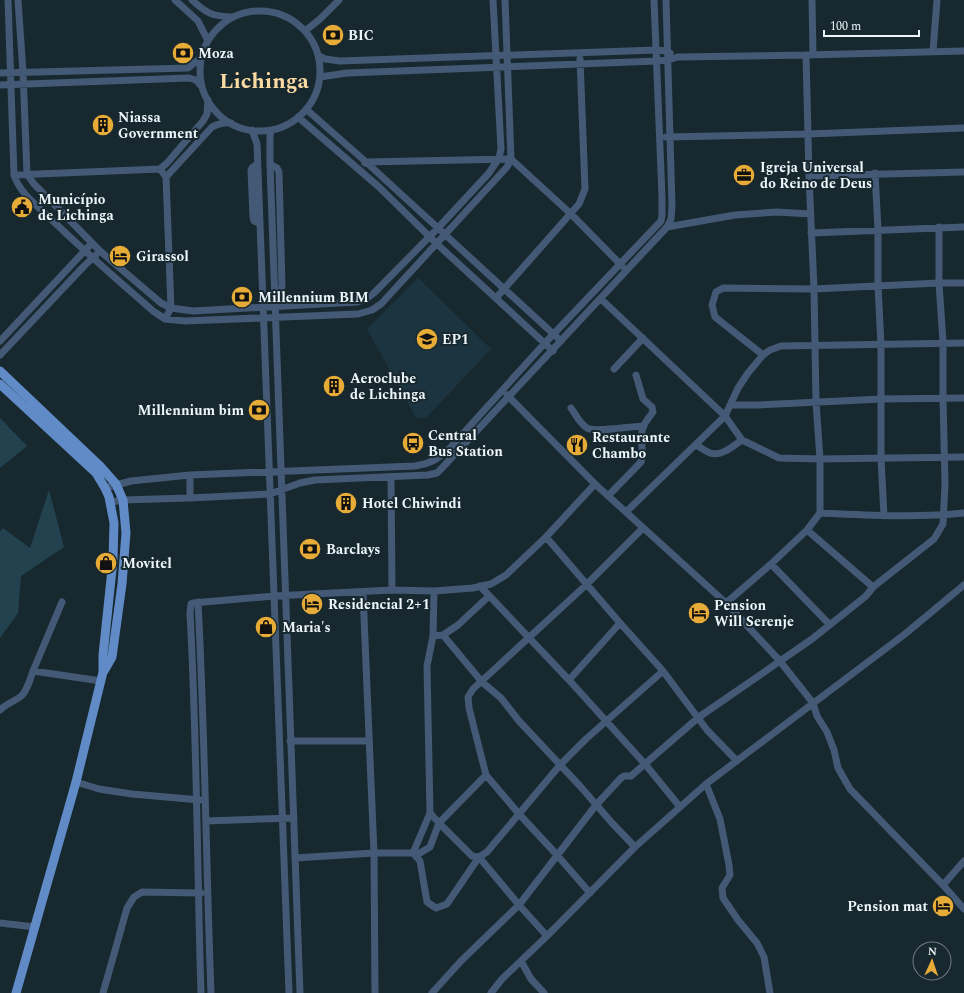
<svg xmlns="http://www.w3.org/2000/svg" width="964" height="993" font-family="Spectral,serif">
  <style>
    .built { fill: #1c343f }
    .green { fill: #234250 }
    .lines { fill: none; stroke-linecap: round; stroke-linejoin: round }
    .minor { stroke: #445976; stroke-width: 7 }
    .major { stroke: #608bc7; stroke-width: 9 }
    .labels { text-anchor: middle; stroke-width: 4; stroke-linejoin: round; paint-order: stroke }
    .poi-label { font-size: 14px; font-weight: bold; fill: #ecf6fb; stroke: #18282f; text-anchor: start }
    .town-label { font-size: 22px; font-weight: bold; fill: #fcdba3; stroke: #18282f }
  </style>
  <rect width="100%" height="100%" fill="#18282f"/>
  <path class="built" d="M 418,278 L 491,349 L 426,418 L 416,418 L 367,329 Z"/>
  <path class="green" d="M 0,418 L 27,446 L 0,468 Z
    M 49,490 L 64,547 L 21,576 L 18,613 L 0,638 L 0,531 L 3,528 L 30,548 Z"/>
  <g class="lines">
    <path class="minor" d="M 8,0 L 14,175 C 20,194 39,207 53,221 C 85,252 119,281 153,311 L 165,319 L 185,321 L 358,314 L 372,310 L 381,304 L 507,167 L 511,159 L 505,0
      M 18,0 L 23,72 L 27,174 L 34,184 L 100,251 L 161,303 L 171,308 L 193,311 L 357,302 L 366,299 L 374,293 L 438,228 L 489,173 L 499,158 L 501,149 L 493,0
      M 175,0 L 198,21 L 208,41
      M 192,0 C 207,14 212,16 233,17
      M 812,0 L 813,55
      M200 71a60 60 0 1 1 120 0a60 60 0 1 1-120 0Z
      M 305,31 L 320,19 L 339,0
      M 933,51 L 937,0
      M 319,56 L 325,59 L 340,61 L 656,50 L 667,51 L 670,53
      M 0,73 L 188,68 L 202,57
      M 320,77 L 347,73 L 657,61 L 668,60 L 678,57 L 806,55 L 964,51
      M 0,85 L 189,78 L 196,80 L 202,87
      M 306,109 L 366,162 L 561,341
      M 298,117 L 379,187 L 437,244 L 553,351
      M 252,130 L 257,144 L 289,993
      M 271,130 L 270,137 L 270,164 L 300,993
      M 666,137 L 808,134 L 964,128
      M 365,163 L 366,162 L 511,159 L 571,214 L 622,266
      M 257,164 L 252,168 L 251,170 L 253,217 L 254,221 L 259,223
      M 270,164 L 277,168 L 279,172 L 282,286 L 281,291 L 275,295
      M 160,169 L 166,177 L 171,308 L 165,319
      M 875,173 L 878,230 L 878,286 L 881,345 L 881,458 L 884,516
      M 14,175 L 160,169 L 167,163 L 203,121 L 207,114 L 208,100
      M 809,176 L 964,172
      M 166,177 L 212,127 C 218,124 224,122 231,123
      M 667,227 L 735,215 L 777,212 L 811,214
      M 811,233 L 964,227
      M 496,298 L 579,204 L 585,189 L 580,59
      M 601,299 L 725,416 L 742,440 L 779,458 L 820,459 L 964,457
      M 0,341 L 92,243
      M 0,355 L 85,265 L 96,255
      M 763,355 L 715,317 L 712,305 L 716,292 L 723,288 L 814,289 L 939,283 L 964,283
      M 614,369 L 643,338
      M 507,395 L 595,484 L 726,603 L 779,660 L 813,703 L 817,716 L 827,732 L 834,750 L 838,768 L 850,789 L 943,885 L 964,909
      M 730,405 L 759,405 L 882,399 L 964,398
      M 571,408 C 576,415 580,424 587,428 C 595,433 632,426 644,426
      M 696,445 C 700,447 705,451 710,453 C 721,457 733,446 742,440
      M 190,475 L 190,498
      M 391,477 L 392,590
      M 105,488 L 131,481 L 190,475 L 415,466 C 433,463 437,459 450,448 L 544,344 L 661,221 L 662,215 L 662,197 L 654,0
      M 608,496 L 641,462 C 645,451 638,436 644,425 C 646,421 650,416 653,412 L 652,407 L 643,399 L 636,375
      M 111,502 L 123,500 L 190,498 L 270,494 L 300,483 L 315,480 L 428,475 L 437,473 L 442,468 L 667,227 L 671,219 L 672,206 L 666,0
      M 626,512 L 725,416 L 738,388 L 748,373 L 763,355 L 770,350 L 781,346 L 964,343
      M 820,513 C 868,515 916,518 964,513
      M 807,530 L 873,587
      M 546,537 L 620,623 L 663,671 L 707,730 L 737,761
      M 771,564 L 829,624
      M 480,586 L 569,680 L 645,764 L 680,807
      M 434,591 L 433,636 L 427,666 L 430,813 L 439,823 L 486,775
      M 363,593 L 374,853 L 375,993
      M 62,602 L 33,671 L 101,681
      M 198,602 C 205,732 206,863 211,993
      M 726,603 L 771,564 L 807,530 L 820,513 L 820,459 L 816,402 L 814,289 L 809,176 L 806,55
      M 443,635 L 458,625 L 489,596
      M 433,636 L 443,635 L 482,682 L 501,698 L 519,721 L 580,786 L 612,823 L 635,847
      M 569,680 L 620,623
      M 0,710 C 6,704 13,702 20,697 C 27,692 30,679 33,671
      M 290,741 L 369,741
      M 76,782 L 99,789 L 132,794 L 200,800
      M 706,784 L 720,819 L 729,865 L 730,875 L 722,888 L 723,898 L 738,920 L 757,943 L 764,957 L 770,993
      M 430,813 L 413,853 L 420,861 L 427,902 L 436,908 L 447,904 L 479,857 L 519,905 L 547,936
      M 206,821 L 294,818
      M 295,858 L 374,853 L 420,853 L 430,847 L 439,823 L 472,856 L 479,857 L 487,852 L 560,765 L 586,739 L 663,671
      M 943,885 L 964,861
      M 590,893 L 557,855 L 519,814 L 486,775 L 469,708 L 468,697 L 473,689 L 586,585 L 643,528
      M 0,923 L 35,927
      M 521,961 L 531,979 L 544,993
      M 103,993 L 127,908 L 134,897 L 142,892 L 201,893
      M 201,993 C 197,866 197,739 190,613 L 191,604 L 193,603 L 274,596 L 392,590 L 434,591 L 473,588 L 491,584 L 506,575 L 546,537 L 595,484
      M 432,993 L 461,961 L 519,905 L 596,805 L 621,778 L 624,776 L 631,776 L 699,717 L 812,639 L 866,596 L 873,587 L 934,539 L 943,524 L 945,484 L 943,398 L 943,342 L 939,283 L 939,227
      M 491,993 L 502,979 L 547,936 L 635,847 L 706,784 L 905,634 L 964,585"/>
    <path class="major" d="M 0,371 L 100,466 L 116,484 L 123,500 L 126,533 L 122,584 L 112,657 L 104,671
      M 0,384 L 96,473 L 105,488 L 109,497 L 114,523 L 113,560 L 103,655 L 103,672 L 76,782 L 16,993"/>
  </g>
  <defs>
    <g id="bank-disc" transform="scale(1.15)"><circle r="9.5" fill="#e7ac37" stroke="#18282f"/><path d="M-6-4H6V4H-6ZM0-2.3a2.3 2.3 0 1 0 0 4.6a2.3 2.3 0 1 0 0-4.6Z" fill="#111"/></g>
    <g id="building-disc" transform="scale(1.15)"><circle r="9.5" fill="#e7ac37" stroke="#18282f"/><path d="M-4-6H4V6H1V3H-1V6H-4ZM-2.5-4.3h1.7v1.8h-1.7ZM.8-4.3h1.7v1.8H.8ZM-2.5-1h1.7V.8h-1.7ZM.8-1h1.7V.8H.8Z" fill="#111"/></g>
    <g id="office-disc" transform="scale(1.15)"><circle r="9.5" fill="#e7ac37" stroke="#18282f"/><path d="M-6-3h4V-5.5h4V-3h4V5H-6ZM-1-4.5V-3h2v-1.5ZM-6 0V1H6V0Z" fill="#111"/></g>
    <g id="civic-disc" transform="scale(1.15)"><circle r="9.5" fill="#e7ac37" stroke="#18282f"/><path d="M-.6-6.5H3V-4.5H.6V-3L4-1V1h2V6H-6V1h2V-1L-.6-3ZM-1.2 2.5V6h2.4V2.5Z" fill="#111"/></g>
    <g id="hotel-disc" transform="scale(1.15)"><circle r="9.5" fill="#e7ac37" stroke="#18282f"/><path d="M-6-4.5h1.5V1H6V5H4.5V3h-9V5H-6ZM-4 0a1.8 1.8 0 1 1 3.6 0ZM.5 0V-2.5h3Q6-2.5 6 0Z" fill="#111"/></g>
    <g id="school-disc" transform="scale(1.15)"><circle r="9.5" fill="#e7ac37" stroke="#18282f"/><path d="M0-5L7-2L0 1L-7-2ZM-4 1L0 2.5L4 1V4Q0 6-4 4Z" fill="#111"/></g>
    <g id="bus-disc" transform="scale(1.15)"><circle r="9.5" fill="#e7ac37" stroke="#18282f"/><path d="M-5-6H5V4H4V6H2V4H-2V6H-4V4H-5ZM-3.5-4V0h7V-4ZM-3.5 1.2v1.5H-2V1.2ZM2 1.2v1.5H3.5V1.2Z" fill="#111"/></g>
    <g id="restaurant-disc" transform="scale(1.15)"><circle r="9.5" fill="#e7ac37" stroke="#18282f"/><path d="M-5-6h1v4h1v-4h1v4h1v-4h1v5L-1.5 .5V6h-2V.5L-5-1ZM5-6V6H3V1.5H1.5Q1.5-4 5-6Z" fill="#111"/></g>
    <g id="shop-disc" transform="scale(1.15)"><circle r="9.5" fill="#e7ac37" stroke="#18282f"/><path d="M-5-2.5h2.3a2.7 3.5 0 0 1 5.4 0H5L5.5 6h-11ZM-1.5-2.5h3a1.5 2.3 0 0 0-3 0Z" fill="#111"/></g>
  </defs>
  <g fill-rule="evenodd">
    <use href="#bank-disc" x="333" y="35"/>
    <use href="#bank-disc" x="183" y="53"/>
    <use href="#building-disc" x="103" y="125"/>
    <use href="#office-disc" x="744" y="175"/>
    <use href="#civic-disc" x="22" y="207"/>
    <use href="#hotel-disc" x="120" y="256"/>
    <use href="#bank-disc" x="242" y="297"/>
    <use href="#school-disc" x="427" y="339"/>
    <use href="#building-disc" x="334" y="386"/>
    <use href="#bank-disc" x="259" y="410"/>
    <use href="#bus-disc" x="413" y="443"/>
    <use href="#restaurant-disc" x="577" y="445"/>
    <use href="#building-disc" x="346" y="503"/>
    <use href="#bank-disc" x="310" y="549"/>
    <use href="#shop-disc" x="106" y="563"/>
    <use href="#hotel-disc" x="312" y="604"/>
    <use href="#hotel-disc" x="699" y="613"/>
    <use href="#shop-disc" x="266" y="627"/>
    <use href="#hotel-disc" x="943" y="906"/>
  </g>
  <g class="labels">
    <g class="poi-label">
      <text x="348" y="40">BIC</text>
      <text x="198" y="58">Moza</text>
      <text x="118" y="122">Niassa<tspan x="118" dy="16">Government</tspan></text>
      <text x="760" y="172">Igreja Universal<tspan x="760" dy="16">do Reino de Deus</tspan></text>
      <text x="38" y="204">Município<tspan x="38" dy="16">de Lichinga</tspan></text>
      <text x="136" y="261">Girassol</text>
      <text x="258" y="302">Millennium BIM</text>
      <text x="442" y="344">EP1</text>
      <text x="350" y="383">Aeroclube<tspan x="350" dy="16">de Lichinga</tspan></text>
      <text x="244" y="415" text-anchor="end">Millennium bim</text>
      <text x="428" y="440">Central<tspan x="428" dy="16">Bus Station</tspan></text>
      <text x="592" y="442">Restaurante<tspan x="592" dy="16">Chambo</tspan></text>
      <text x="362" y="508">Hotel Chiwindi</text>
      <text x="326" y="554">Barclays</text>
      <text x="122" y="568">Movitel</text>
      <text x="328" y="609">Residencial 2+1</text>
      <text x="714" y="610">Pension<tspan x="714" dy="16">Will Serenje</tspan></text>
      <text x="282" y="632">Maria's</text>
      <text x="928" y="911" text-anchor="end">Pension mat</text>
    </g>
    <g class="town-label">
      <text x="264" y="88">Lichinga</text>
    </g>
  </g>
  <g transform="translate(932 961) rotate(3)"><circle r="19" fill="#18282f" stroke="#6d7a81"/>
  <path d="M0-3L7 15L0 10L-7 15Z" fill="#e7ac37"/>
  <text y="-6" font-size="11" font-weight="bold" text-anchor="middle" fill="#ecf6fb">N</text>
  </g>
  <path d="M824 30v6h95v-6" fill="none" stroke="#ecf6fb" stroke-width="2"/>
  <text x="830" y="30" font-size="12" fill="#ecf6fb" stroke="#18282f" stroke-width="3" paint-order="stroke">100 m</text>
</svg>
